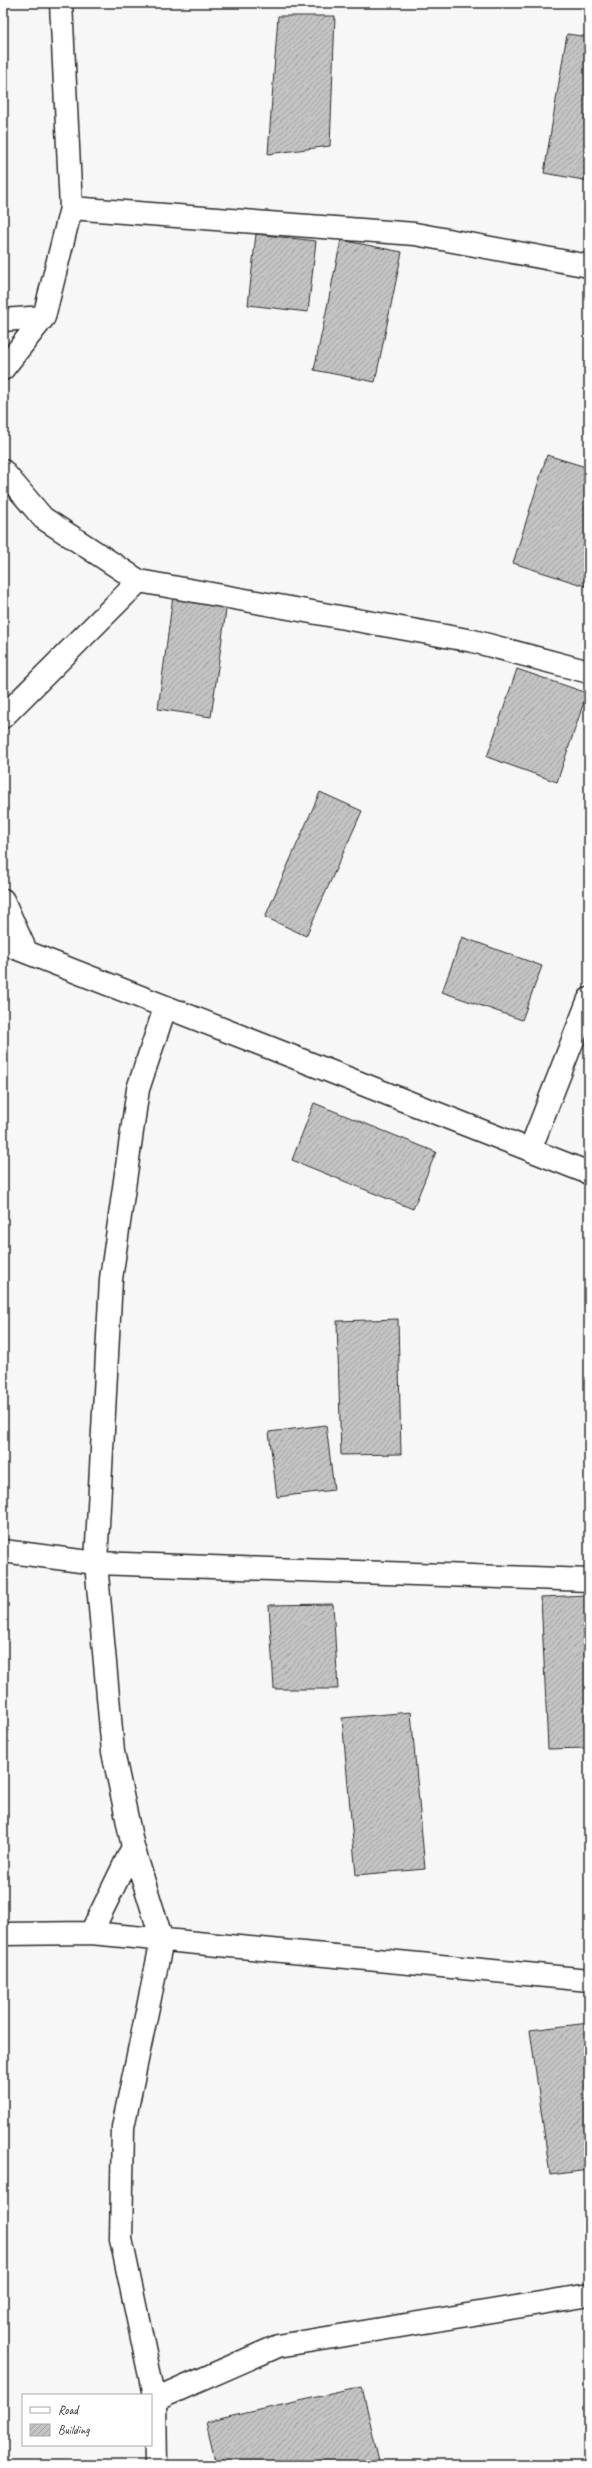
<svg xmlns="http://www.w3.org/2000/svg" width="592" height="2468" font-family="Caveat,sans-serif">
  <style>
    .building { fill: url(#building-hatch); stroke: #2b2b2b }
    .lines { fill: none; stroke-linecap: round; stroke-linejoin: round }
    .street-casing { stroke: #2b2b2b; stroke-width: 25 }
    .street { stroke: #fff; stroke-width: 22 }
  </style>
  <defs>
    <pattern id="building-hatch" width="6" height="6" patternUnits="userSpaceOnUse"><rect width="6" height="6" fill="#c4c4c4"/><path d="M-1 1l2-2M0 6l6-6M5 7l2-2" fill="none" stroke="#9f9f9f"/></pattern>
  </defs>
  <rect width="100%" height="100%" fill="#f7f7f7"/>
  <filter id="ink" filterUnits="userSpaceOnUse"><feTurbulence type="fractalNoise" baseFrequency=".025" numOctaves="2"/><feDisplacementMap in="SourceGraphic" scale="8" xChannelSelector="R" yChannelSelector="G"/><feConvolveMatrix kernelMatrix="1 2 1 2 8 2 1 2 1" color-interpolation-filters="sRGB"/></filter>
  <g filter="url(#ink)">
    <path class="building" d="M 278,16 L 335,16 L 330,146 L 268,154 Z
      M 567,34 L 589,37 L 589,181 L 544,173 Z
      M 256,234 L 316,241 L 308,312 L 248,305 Z
      M 341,240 L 402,252 L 375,382 L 314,370 Z
      M 547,455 L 589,468 L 589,573 L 585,586 L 513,563 Z
      M 173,596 L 227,603 L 211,717 L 158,709 Z
      M 517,669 L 587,693 L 557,782 L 487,757 Z
      M 320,792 L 362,811 L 306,936 L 265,917 Z
      M 462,937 L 542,966 L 522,1020 L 442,992 Z
      M 314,1103 L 436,1152 L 413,1209 L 292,1160 Z
      M 398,1319 L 401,1454 L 341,1455 L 337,1321 Z
      M 326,1425 L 334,1490 L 277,1497 L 269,1432 Z
      M 589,1595 L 589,1748 L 548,1749 L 541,1597 Z
      M 333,1604 L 338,1689 L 274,1689 L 269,1605 Z
      M 411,1712 L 425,1869 L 356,1875 L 342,1718 Z
      M 589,2023 L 589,2170 L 550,2175 L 530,2030 Z
      M 362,2387 L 380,2465 L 216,2465 L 206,2422 Z"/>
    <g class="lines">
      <g class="street-casing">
        <path id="street" d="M 71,208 L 415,234 L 589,266
          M 3,320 L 44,317
          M 3,369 L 44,317 L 71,208 L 61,3
          M 3,471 L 43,518 L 139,581 L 473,641 L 589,672
          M 3,717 L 139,581
          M 3,900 L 25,949
          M 3,943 L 589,1173
          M 530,1150 L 589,999
          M 3,1551 L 96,1563 L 589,1580
          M 91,1933 L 133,1847
          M 3,1934 L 91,1933 L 589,1980
          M 155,2400 L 278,2346 L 589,2295
          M 156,2465 L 155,2400 L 121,2239 L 123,2127 L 162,1940 L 133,1847 L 113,1752 L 96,1563 L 111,1279 L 138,1089 L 165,1008"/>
      </g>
      <use href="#street" class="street"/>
    </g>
  </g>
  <rect width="592" height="2468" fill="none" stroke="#fff" stroke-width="16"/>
  <rect x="8" y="8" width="576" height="2452" fill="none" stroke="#2b2b2b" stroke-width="1.5" filter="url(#ink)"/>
  <rect x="22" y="2394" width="130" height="52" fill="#ffffff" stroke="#aaaaaa"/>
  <rect x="30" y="2407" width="20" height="6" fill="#ffffff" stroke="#aaaaaa"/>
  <text x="58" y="2414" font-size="12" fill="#2b2b2b">Road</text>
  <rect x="30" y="2424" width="20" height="12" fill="url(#building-hatch)" stroke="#aaaaaa"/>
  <text x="58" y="2434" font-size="12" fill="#2b2b2b">Building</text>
</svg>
